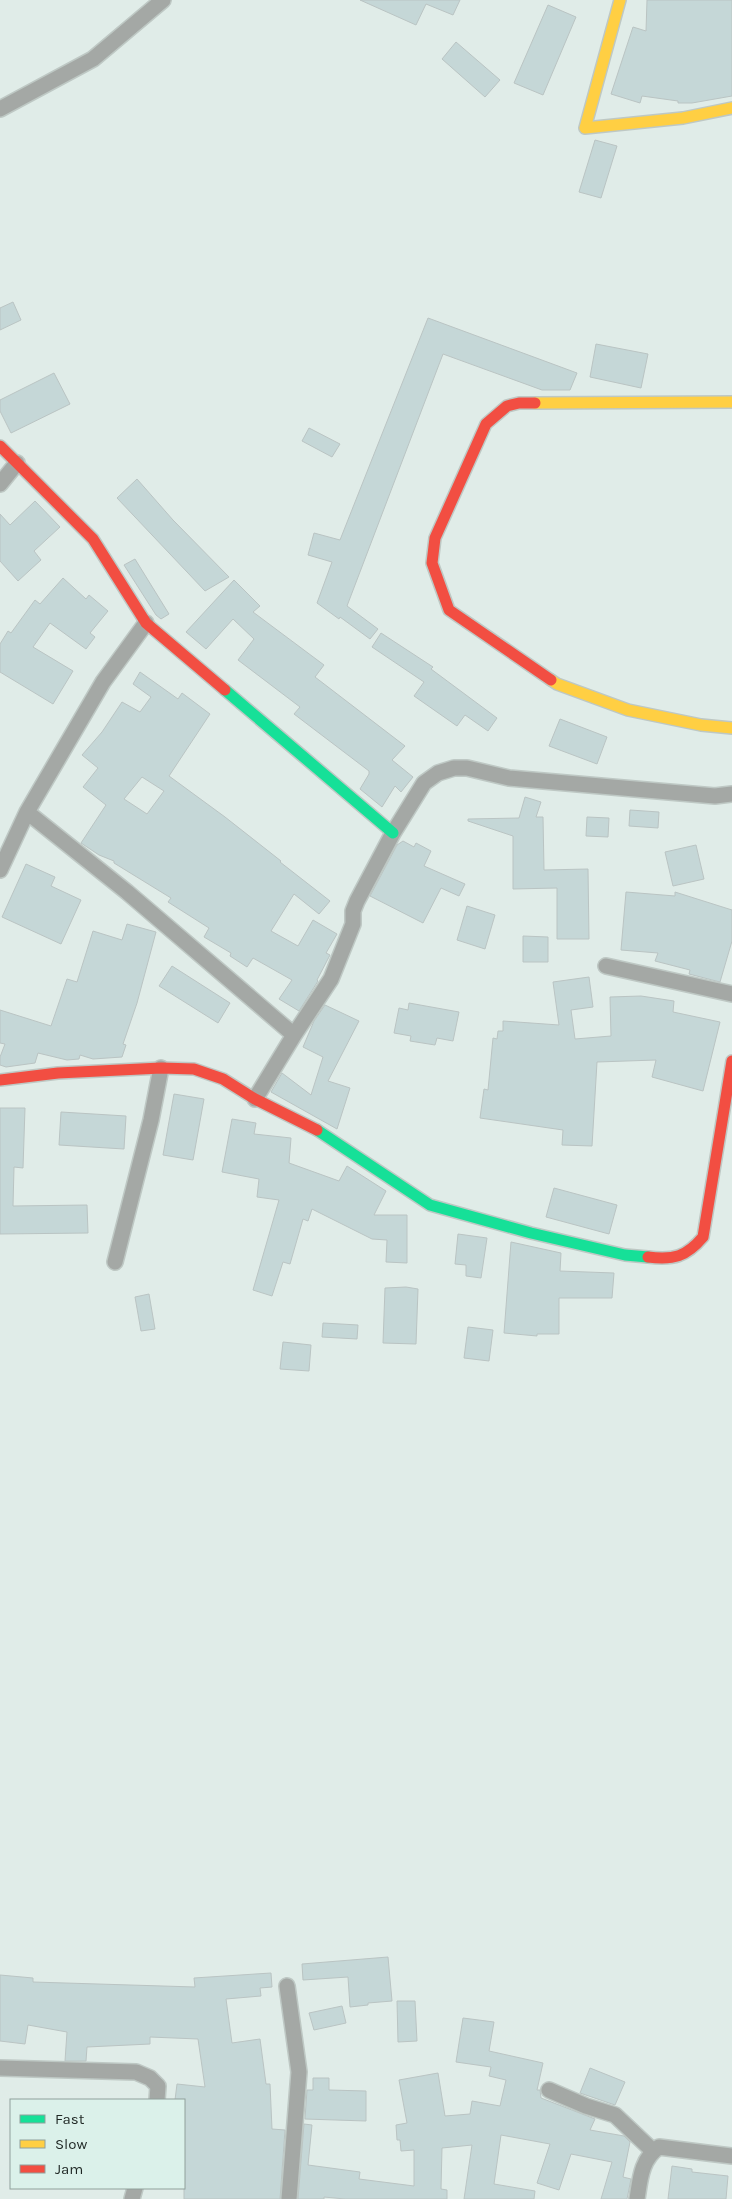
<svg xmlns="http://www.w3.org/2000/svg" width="732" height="2199" font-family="Karla,sans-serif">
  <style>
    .building { fill: #c5d7d7; stroke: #bac4c3; fill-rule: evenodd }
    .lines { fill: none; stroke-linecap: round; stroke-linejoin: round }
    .street-casing { stroke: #bec8c4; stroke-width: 18 }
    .fast-casing { stroke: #bec8c4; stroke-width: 14 }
    .slow-casing { stroke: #bec8c4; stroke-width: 14 }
    .jam-casing { stroke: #bec8c4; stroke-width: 14 }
    .street { stroke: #a4a8a5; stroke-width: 15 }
    .fast { stroke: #16e098; stroke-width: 11 }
    .slow { stroke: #ffcf43; stroke-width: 11 }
    .jam { stroke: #f24e42; stroke-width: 11 }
  </style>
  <rect width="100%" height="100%" fill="#e0ece8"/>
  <path class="building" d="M 360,0 L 460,0 L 453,15 L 426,4 L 416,25 Z
    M 647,0 L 732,0 L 732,96 L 692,103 L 678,103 L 678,101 L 642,96 L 640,103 L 611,94 L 633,27 L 646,31 Z
    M 548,5 L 576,17 L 543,95 L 514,83 Z
    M 456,42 L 500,80 L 485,97 L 442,59 Z
    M 595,140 L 617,146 L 601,198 L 579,192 Z
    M 13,302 L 21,320 L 0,330 L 0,308 Z
    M 428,318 L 577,373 L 570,390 L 542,390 L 443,354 L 347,606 L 378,629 L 370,639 L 340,617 L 339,619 L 317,603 L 332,562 L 308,555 L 314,533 L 340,540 Z
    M 596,344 L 648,354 L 641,388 L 590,377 Z
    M 54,373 L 70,404 L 11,433 L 0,411 L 0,400 Z
    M 309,428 L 340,444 L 332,457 L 302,441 Z
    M 137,479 L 173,520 L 229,577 L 205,591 L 117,498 Z
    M 35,501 L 60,527 L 34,551 L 41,560 L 18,581 L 0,561 L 0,514 L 10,525 Z
    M 135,559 L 169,614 L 161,619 L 156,615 L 124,565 Z
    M 63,578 L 86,599 L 89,595 L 108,611 L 90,633 L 95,637 L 86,649 L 50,623 L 33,647 L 73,671 L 53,704 L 0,672 L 0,644 L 8,631 L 11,633 L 35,600 L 40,604 Z
    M 234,580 L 260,606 L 253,612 L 324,665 L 315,677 L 405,746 L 392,760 L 413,777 L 401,792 L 395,786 L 382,807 L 360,789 L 369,774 L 369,771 L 294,714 L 300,707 L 238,660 L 254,639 L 233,619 L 206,649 L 186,632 Z
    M 381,633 L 433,667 L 431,669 L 497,718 L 488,731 L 465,715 L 457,726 L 414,696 L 424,682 L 372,647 Z
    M 140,672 L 178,699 L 182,693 L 210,714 L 169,776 L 225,817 L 281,861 L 280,862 L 330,901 L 319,914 L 294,894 L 271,931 L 298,946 L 313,920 L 337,934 L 326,953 L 330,955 L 317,980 L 318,981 L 299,1011 L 279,999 L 292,980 L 253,958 L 247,967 L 230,956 L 231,953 L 204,937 L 209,928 L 168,902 L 171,898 L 114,863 L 114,861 L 99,855 L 81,843 L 106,805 L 83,787 L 98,768 L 82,755 L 102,732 L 122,702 L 140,712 L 151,697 L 133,684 ZM 142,777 L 164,791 L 147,814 L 124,799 Z
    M 560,719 L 607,737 L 597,764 L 549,746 Z
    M 525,797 L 541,802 L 536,817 L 543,817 L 544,870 L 588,869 L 589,939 L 557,939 L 557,888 L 513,889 L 513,836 L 468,821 L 468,819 L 519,818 Z
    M 630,810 L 659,812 L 658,828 L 629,826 Z
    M 587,817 L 609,818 L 608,837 L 586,836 Z
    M 403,841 L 414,847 L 416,843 L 431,851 L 424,866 L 465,884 L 459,896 L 441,888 L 423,923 L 370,896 L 397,845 Z
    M 696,845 L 704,879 L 673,886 L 665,852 Z
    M 26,864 L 55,877 L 51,886 L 81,900 L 61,944 L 2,917 Z
    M 626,892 L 675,896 L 675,892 L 732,910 L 732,941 L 720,982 L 689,974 L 690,970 L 655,961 L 658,953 L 621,950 Z
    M 467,906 L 495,915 L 485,949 L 457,940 Z
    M 127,924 L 156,932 L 137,1003 L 123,1044 L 126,1045 L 122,1057 L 93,1059 L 80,1055 L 79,1059 L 67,1060 L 38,1053 L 35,1063 L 6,1067 L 0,1065 L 0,1057 L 5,1044 L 0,1043 L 0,1010 L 51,1026 L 67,979 L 77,982 L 93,931 L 122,940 Z
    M 523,936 L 548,937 L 548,962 L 523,962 Z
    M 172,966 L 230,1003 L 218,1023 L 159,986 Z
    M 589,977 L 593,1007 L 571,1010 L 575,1039 L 611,1036 L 610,997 L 641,996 L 674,1001 L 673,1012 L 720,1022 L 703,1091 L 652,1077 L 656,1060 L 597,1062 L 592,1146 L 562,1145 L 563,1130 L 480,1118 L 484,1089 L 488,1090 L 493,1038 L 497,1039 L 498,1031 L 503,1031 L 503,1021 L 559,1025 L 553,982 Z
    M 409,1003 L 459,1012 L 453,1041 L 437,1038 L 435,1045 L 410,1041 L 411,1036 L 394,1033 L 399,1008 L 408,1010 Z
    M 325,1005 L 359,1021 L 328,1081 L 350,1088 L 337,1129 L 271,1092 L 282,1073 L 311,1095 L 323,1057 L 303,1047 L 314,1021 Z
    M 174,1094 L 204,1099 L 193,1160 L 163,1155 Z
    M 0,1108 L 25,1108 L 23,1168 L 14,1167 L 13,1206 L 87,1205 L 88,1233 L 0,1234 Z
    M 61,1112 L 126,1116 L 124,1149 L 59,1145 Z
    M 232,1119 L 256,1123 L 254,1134 L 291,1138 L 289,1163 L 339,1181 L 347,1166 L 386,1191 L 374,1215 L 407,1215 L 407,1263 L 386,1262 L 387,1240 L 372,1239 L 312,1209 L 308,1221 L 303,1219 L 290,1264 L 283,1262 L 272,1296 L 253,1290 L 279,1200 L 257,1197 L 259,1179 L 222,1172 Z
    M 554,1188 L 617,1205 L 609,1234 L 546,1217 Z
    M 458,1234 L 487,1238 L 481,1278 L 466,1276 L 466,1265 L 455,1264 Z
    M 511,1242 L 561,1253 L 560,1271 L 614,1273 L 612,1298 L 559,1298 L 559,1334 L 537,1334 L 537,1336 L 504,1333 Z
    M 406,1287 L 418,1289 L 416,1344 L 383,1343 L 385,1288 Z
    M 149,1294 L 155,1329 L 141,1331 L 135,1297 Z
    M 323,1323 L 358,1325 L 357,1339 L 322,1337 Z
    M 468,1327 L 493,1330 L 489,1361 L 464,1358 Z
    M 283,1342 L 311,1345 L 309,1371 L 280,1369 Z
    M 388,1957 L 392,2001 L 368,2003 L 368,2005 L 350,2007 L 348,1977 L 303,1980 L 302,1964 Z
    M 271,1973 L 272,1987 L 260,1988 L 261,1996 L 226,1999 L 232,2043 L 260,2039 L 266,2084 L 270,2084 L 272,2129 L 285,2130 L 280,2199 L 184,2199 L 184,2100 L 175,2100 L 177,2084 L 205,2087 L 198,2039 L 150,2037 L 150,2044 L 87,2047 L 86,2061 L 65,2061 L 67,2032 L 28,2025 L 25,2044 L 0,2041 L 0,1975 L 33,1978 L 33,1982 L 195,1987 L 194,1978 Z
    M 397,2001 L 415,2001 L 417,2041 L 398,2042 Z
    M 342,2006 L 346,2023 L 314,2030 L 309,2013 Z
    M 463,2018 L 494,2022 L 489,2051 L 543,2063 L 537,2090 L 540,2090 L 541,2098 L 595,2119 L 590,2130 L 624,2136 L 630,2142 L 623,2177 L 631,2179 L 627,2199 L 601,2199 L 612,2162 L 571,2154 L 559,2190 L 537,2183 L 550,2144 L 501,2135 L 494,2184 L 535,2191 L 534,2199 L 464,2199 L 472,2145 L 442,2148 L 441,2189 L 447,2190 L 447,2199 L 345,2199 L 324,2197 L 324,2199 L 298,2199 L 304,2124 L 312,2125 L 308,2165 L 360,2172 L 359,2179 L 414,2186 L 414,2150 L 401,2151 L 400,2140 L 397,2140 L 396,2125 L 407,2123 L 399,2080 L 438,2073 L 445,2116 L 470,2114 L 472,2101 L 500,2106 L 506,2080 L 489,2076 L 491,2067 L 456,2062 Z
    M 590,2068 L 625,2082 L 615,2105 L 580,2093 Z
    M 313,2078 L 329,2078 L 329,2090 L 366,2091 L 366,2121 L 305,2119 L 307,2090 L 313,2090 Z
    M 672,2166 L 692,2169 L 692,2172 L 728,2176 L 726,2199 L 668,2199 Z"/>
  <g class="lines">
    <g class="street-casing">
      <path id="street" d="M 0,109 L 93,59 L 163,0
        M 0,484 L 17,463
        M 27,812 L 127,892 L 294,1035
        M 0,870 L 27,812 L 103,682 L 146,623
        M 606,966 L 732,994
        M 255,1099 L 294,1035 L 331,979 L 353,924 L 353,911 L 357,901 L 393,833 L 424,783 L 438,773 L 454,768 L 467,768 L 509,778 L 715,796 L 732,794
        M 115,1262 L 151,1120 L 161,1068
        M 287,1986 L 299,2072 L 289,2199
        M 0,2068 L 136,2072 L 150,2078 L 158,2086 L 157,2100
        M 549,2090 L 586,2106 L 615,2115 L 653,2151
        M 132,2199 L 135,2188
        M 637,2199 C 640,2180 641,2159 659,2147 L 732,2156"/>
    </g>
    <g class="fast-casing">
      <path id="fast" d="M 225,690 L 393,833
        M 317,1130 L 430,1205 L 531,1233 L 625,1255 L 648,1257"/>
    </g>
    <g class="slow-casing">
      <path id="slow" d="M 620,0 L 585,128 L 683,118 L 732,108
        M 535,403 L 732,402
        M 551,680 L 557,684 L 628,710 L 701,725 L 732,728"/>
    </g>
    <g class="jam-casing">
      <path id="jam" d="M 535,403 L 519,403 L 507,406 L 486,424 L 435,538 L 432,563 L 449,610 L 551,680
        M 0,446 L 93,539 L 146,623 L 225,690
        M 0,1080 L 58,1073 L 161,1068 L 194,1069 L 223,1079 L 255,1099 L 317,1130
        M 648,1257 C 674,1260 686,1257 703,1237 L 732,1061"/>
    </g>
    <use href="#street" class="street"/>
    <use href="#fast" class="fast"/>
    <use href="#slow" class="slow"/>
    <use href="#jam" class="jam"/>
  </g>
  <rect x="10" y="2099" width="175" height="90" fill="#dbf1ea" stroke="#90a09b"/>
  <rect x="20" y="2115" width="25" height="8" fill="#16e098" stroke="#90a09b"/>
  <text x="55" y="2124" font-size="15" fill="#1f2724">Fast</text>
  <rect x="20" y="2140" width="25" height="8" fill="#ffcf43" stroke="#90a09b"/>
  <text x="55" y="2149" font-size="15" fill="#1f2724">Slow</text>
  <rect x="20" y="2165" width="25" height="8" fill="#f24e42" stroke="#90a09b"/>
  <text x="55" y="2174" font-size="15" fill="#1f2724">Jam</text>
</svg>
